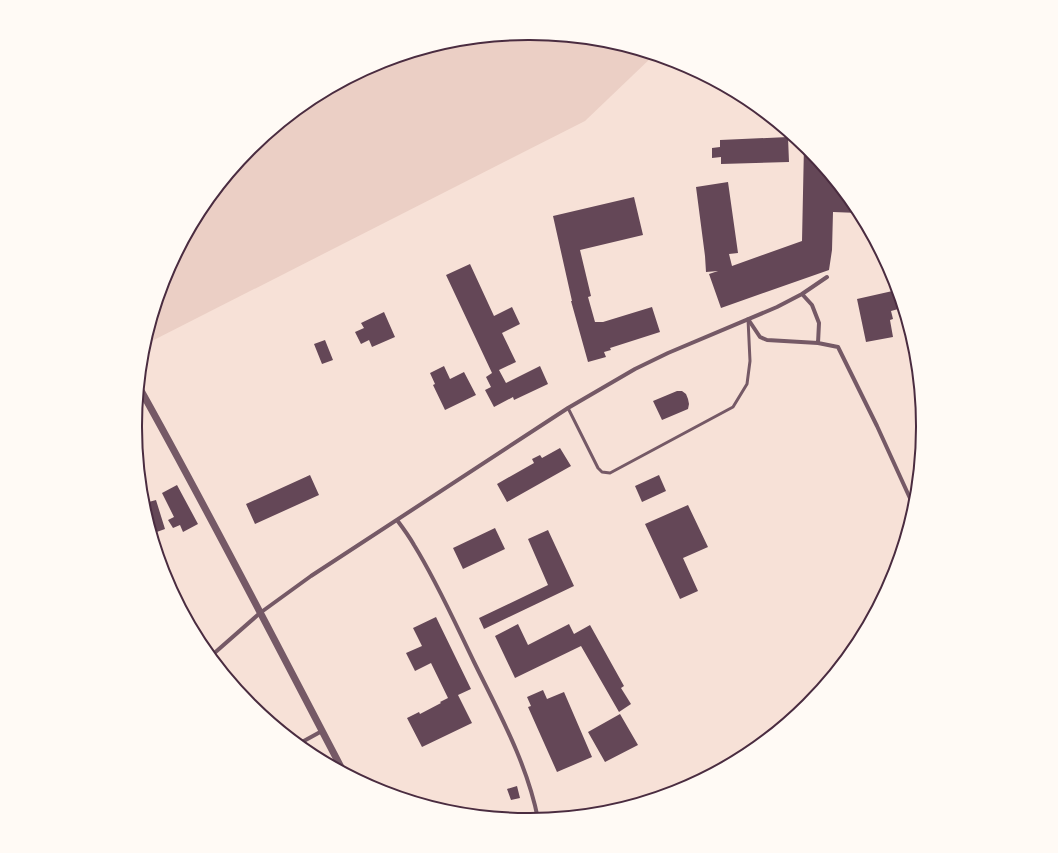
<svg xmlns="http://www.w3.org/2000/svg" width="1058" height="853" font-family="'Golos Text',sans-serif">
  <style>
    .green { fill: #ebcfc5 }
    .building { fill: #644757 }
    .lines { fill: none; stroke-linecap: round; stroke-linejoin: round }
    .service { stroke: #755966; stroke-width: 3 }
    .minor { stroke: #755966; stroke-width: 4 }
    .tertiary { stroke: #755966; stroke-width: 7 }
    .rim { fill: none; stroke: #4a2c40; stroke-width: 2 }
  </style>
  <rect width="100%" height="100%" fill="#f7e1d7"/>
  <path class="green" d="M 529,33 L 606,41 L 654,55 L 585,121 L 144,345 L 166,276 L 202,208 L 251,148 L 311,99 L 379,63 L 452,41 Z"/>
  <path class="building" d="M 788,137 L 789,162 L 721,164 L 721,157 L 712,158 L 712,148 L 720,147 L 720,140 Z
    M 804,145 L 807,148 L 856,208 L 859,213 L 833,212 L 832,250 L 829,270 L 721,308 L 709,274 L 718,271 L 706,272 L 705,256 L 696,187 L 728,182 L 738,253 L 729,254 L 732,266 L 802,241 Z
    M 634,197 L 643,235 L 580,250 L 591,296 L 588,297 L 595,322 L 603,322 L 652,307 L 660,332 L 610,348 L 611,350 L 604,352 L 606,357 L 588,362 L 571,301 L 572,301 L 553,216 Z
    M 470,264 L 494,316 L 512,307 L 520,324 L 502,333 L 516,362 L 499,370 L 506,383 L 540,366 L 548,384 L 514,400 L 513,397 L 494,407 L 485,390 L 491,387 L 486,377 L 492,373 L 446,275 Z
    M 897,290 L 902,308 L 891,311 L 893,319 L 890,320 L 893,337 L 866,342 L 857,299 Z
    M 384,312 L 395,337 L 372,347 L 369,340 L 361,344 L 355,332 L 364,328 L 361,323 Z
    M 325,340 L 333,360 L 322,364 L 314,344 Z
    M 444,366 L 450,379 L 464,372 L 476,395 L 445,410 L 433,385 L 435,384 L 430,373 Z
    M 677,391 L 682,391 L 686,394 L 688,399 L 689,404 L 688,409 L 662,420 L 653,401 Z
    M 560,448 L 571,466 L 507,502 L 497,484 L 534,463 L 532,459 L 540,455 L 542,458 Z
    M 310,475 L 319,495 L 255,524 L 246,504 Z
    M 659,475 L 666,491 L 642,502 L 635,486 Z
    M 177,485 L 198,524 L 183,532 L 180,525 L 173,528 L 168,520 L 174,517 L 162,493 Z
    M 156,500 L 165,529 L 154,533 L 145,503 Z
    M 688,505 L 708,547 L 683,558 L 698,591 L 680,599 L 645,524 Z
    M 495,528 L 505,549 L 463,569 L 453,548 Z
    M 548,530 L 574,586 L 484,629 L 479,618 L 548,585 L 528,539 Z
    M 436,617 L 471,689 L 458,695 L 472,723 L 422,747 L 407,718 L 419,712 L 420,714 L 441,703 L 440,702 L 448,698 L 431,663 L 415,671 L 406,653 L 422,646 L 413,628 Z
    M 518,624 L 528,645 L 569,624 L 574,634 L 590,625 L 624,686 L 621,688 L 631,704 L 619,712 L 581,646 L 515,678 L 495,636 Z
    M 543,690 L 547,699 L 564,692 L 592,757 L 557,772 L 528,707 L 531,706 L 527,697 Z
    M 620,714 L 638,745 L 605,762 L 588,732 Z
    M 517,786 L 520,798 L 511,800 L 507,789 Z"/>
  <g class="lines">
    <path class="service" d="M 568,408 L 598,468 L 602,472 L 610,473 L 733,407 L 747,384 L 750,361 L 748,319"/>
    <path class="minor" d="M 802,294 L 812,305 L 819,323 L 818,343
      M 748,319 L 760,337 L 767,340 L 818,343 L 838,347 L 877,426 L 914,507
      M 397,520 C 403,528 409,536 414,545 C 437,582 455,623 474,662 C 499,713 527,763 538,819
      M 211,656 L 260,613 L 311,576 L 568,408 L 635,369 L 668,353 L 777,307 L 802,294 L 827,277
      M 299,745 L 302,742 L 322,731"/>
    <path class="tertiary" d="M 139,387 C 210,514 276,643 343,771"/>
  </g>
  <path d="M0 0H1058V853H0ZM528 40H530A386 386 0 0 1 916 426V427A386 386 0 0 1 530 813H528A386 386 0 0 1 142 427V426A386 386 0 0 1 528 40Z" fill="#fffaf5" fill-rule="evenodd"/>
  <path class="rim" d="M528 40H530A386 386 0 0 1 916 426V427A386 386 0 0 1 530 813H528A386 386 0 0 1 142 427V426A386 386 0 0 1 528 40Z"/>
</svg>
